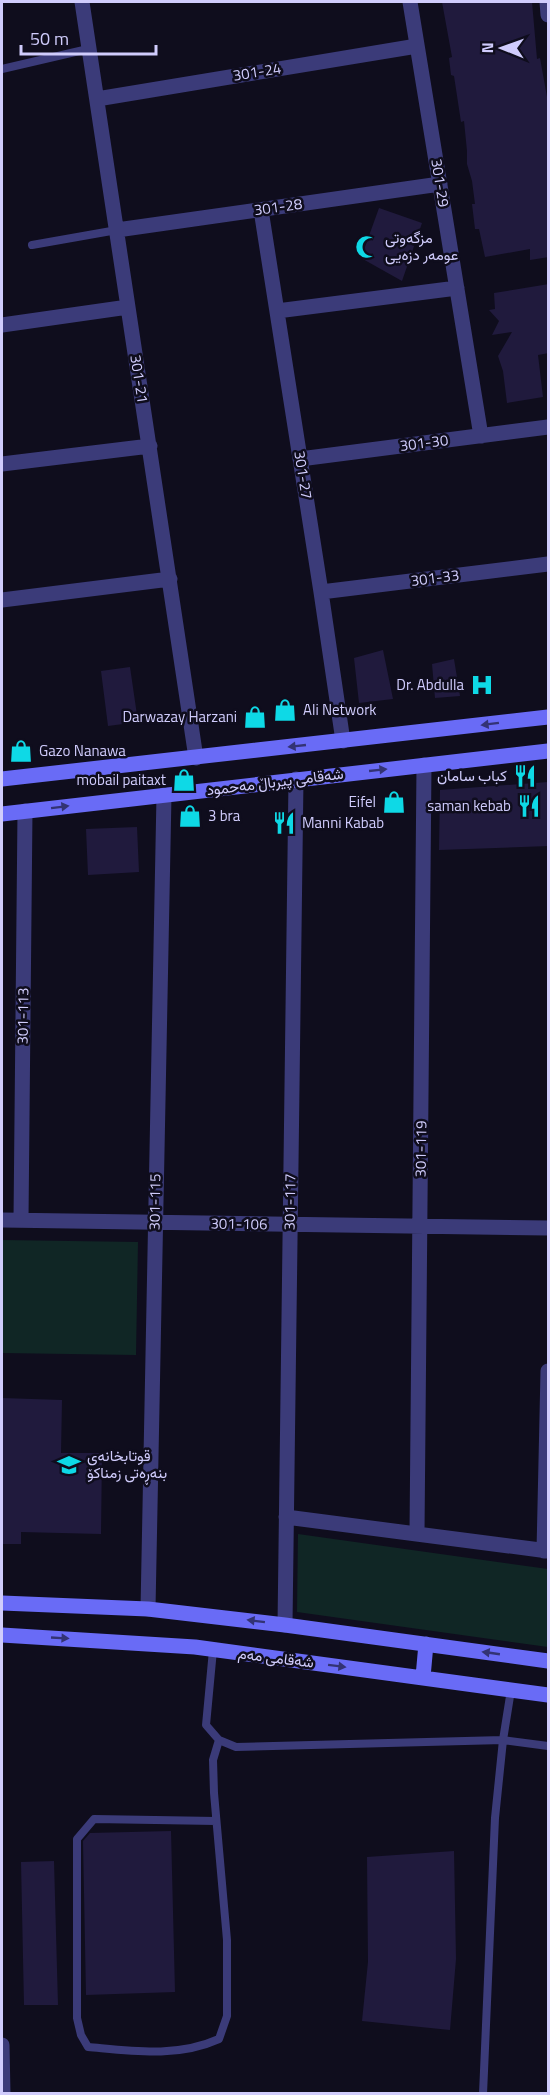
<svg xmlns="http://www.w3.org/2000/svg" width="550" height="2095" font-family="'Titillium Web',Vazirmatn,sans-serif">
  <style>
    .green { fill: #102625 }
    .building { fill: #201a3d }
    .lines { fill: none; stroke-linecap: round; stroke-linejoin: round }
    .lane { stroke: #3b3b79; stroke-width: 8 }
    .street { stroke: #3b3b79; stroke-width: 15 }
    .secondary { stroke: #696bf6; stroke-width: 15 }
    .oneway { fill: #333374 }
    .labels { text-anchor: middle; stroke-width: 5; stroke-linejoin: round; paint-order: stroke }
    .street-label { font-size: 15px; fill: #d0ccfc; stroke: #0f0d1d }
    .poi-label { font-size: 15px; fill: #d0ccfc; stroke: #0f0d1d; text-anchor: start }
  </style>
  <rect width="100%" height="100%" fill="#0f0d1d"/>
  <path class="green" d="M 2,1240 L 138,1242 L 136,1355 L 2,1353 Z
    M 298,1534 L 548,1569 L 548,1647 L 297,1612 Z"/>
  <path class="building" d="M 442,2 L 532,2 L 537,59 L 540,58 L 549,108 L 549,257 L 530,260 L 530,249 L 485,257 L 479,229 L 475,229 L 472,204 L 475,204 L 472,181 L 467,164 L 467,151 L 464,121 L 461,122 L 454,76 L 451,75 L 449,58 L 452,57 Z
    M 379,208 L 422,223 L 402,281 L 361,258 Z
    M 549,284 L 549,353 L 538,355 L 543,397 L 507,403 L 503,371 L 498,356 L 512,332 L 492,335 L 499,321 L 489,310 L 495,309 L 494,293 Z
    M 383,650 L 393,699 L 359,703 L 354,658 Z
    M 454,659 L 460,696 L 435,698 L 432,664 Z
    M 130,667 L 138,722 L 108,726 L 101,671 Z
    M 548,782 L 549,846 L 439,850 L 440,790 Z
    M 137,827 L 139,872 L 88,875 L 86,829 Z
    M 2,1398 L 62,1400 L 61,1453 L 102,1453 L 101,1534 L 21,1532 L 21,1544 L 2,1544 Z
    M 171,1831 L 175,1992 L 86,1995 L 83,1841 L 90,1833 Z
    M 454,1851 L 456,1959 L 450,2030 L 362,2021 L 368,1962 L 367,1857 Z
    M 54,1861 L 58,2005 L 24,2005 L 21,1862 Z"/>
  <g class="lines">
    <path class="lane" d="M 2,69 L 88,49
      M 32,245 L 117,230
      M 213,1650 L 206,1725 L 219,1740 L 236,1747 L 503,1740 L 548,1746
      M 216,1821 L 94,1819 L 77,1839 L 77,2018 L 81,2035 L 88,2047 C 132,2051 177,2058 219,2039 L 227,2016 L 227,1940 L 214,1793 L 213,1760 L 219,1740
      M 483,2094 L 495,1818 L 503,1740 L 511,1690"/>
    <path class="street" d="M 82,2 L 196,758
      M 410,2 L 481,436
      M 547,2 L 548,15
      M 97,99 L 417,46
      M 261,210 L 321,592 L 343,741
      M 117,230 L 440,184
      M 277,311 L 457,288
      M 2,325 L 128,307
      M 300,459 L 548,427
      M 2,464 L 150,446
      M 321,592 L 548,564
      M 2,600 L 170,579
      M 2,1220 L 548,1228
      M 21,1220 L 25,811
      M 286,1517 L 548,1551
      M 417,1534 L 424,765
      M 544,1551 L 548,1371
      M 148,1609 L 164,795
      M 285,1625 L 296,779
      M 2,2045 L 3,2094"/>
    <path class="secondary" d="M 2,779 L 548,717
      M 2,814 L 548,751
      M 2,1603 L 148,1609 L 285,1625 L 548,1661
      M 2,1635 L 195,1647 L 548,1695
      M 423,1677 L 426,1644"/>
  </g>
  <defs><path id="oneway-solid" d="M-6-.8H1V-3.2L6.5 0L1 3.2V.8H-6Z" transform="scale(1.5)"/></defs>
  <g class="oneway">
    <use href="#oneway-solid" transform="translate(490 724) rotate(173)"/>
    <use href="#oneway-solid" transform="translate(297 746) rotate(174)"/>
    <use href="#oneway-solid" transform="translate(378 770) rotate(-6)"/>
    <use href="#oneway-solid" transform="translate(60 807) rotate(-7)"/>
    <use href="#oneway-solid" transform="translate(256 1621) rotate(-173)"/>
    <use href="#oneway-solid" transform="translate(60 1638) rotate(3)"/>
    <use href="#oneway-solid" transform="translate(491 1653) rotate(-172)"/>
    <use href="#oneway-solid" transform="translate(337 1666) rotate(7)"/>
  </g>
  <defs>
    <g id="mosque-bare" transform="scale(1.8)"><path d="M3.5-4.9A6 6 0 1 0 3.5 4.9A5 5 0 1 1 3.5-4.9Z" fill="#0ed9e6" stroke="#0f0d1d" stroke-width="2.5" paint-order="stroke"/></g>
    <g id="hospital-bare" transform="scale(1.8)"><path d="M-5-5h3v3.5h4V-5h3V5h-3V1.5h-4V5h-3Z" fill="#0ed9e6" stroke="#0f0d1d" stroke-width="2.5" paint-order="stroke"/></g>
    <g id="shop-bare" transform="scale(1.8)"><path d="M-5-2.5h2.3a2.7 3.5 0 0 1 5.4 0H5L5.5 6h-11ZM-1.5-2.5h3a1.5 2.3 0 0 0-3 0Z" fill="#0ed9e6" stroke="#0f0d1d" stroke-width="2.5" paint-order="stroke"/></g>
    <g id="restaurant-bare" transform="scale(1.8)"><path d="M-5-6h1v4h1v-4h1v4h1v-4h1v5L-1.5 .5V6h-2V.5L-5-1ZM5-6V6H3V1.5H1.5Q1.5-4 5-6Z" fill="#0ed9e6" stroke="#0f0d1d" stroke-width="2.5" paint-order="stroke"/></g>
    <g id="school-bare" transform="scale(1.8)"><path d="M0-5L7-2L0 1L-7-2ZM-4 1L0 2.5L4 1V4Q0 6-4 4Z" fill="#0ed9e6" stroke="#0f0d1d" stroke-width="2.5" paint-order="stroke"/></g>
  </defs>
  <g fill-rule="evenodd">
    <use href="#mosque-bare" x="367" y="247"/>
    <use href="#hospital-bare" x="482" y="685"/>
    <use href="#shop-bare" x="285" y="710"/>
    <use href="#shop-bare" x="255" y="717"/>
    <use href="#shop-bare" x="21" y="751"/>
    <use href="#restaurant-bare" x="525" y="776"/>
    <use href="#shop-bare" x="184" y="780"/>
    <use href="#shop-bare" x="394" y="802"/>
    <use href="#restaurant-bare" x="529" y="806"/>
    <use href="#shop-bare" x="190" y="816"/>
    <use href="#restaurant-bare" x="284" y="823"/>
    <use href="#school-bare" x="69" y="1465"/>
  </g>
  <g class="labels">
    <g class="street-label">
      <text transform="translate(257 72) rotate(-9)" y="5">301-24</text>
      <text transform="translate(440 183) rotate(81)" y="5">301-29</text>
      <text transform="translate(278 207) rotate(-8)" y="5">301-28</text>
      <text transform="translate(139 379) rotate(81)" y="5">301-21</text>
      <text transform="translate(424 443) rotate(-7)" y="5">301-30</text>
      <text transform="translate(303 475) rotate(81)" y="5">301-27</text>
      <text transform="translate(435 578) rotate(-7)" y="5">301-33</text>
      <text transform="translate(275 782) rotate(-7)" y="5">شەقامی پیرباڵ مەحمود</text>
      <text transform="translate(23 1016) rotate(-89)" y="5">301-113</text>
      <text transform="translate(421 1149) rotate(-89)" y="5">301-119</text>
      <text transform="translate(155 1202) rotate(-89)" y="5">301-115</text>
      <text transform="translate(290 1202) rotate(-89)" y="5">301-117</text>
      <text transform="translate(239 1224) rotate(1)" y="5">301-106</text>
      <text transform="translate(276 1658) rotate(7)" y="5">شەقامی مەم</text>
    </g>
    <g class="poi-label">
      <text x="385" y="243">مزگەوتی<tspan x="385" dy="17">عومەر دزەیی</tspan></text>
      <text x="464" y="690" text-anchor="end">Dr. Abdulla</text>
      <text x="303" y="715">Ali Network</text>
      <text x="237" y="722" text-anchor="end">Darwazay Harzani</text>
      <text x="39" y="756">Gazo Nanawa</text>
      <text x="507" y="781" text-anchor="end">کباب سامان</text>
      <text x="166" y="785" text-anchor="end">mobail paitaxt</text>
      <text x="376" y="807" text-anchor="end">Eifel</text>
      <text x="511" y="811" text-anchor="end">saman kebab</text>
      <text x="208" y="821">3 bra</text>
      <text x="302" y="828">Manni Kabab</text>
      <text x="87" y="1461">قوتابخانەی<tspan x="87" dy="17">بنەڕەتی زمناکۆ</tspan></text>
    </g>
  </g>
  <rect width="550" height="2095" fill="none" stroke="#d0ccfc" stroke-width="6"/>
  <g transform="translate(502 48) rotate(271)" stroke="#0f0d1d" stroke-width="4.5" paint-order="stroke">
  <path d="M0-4.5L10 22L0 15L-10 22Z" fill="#d0ccfc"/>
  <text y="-9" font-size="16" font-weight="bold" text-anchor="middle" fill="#d0ccfc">N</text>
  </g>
  <path d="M21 45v9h135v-9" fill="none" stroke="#d0ccfc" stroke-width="3"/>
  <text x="30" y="45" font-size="18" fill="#d0ccfc" stroke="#0f0d1d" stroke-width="4.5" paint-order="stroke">50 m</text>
</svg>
